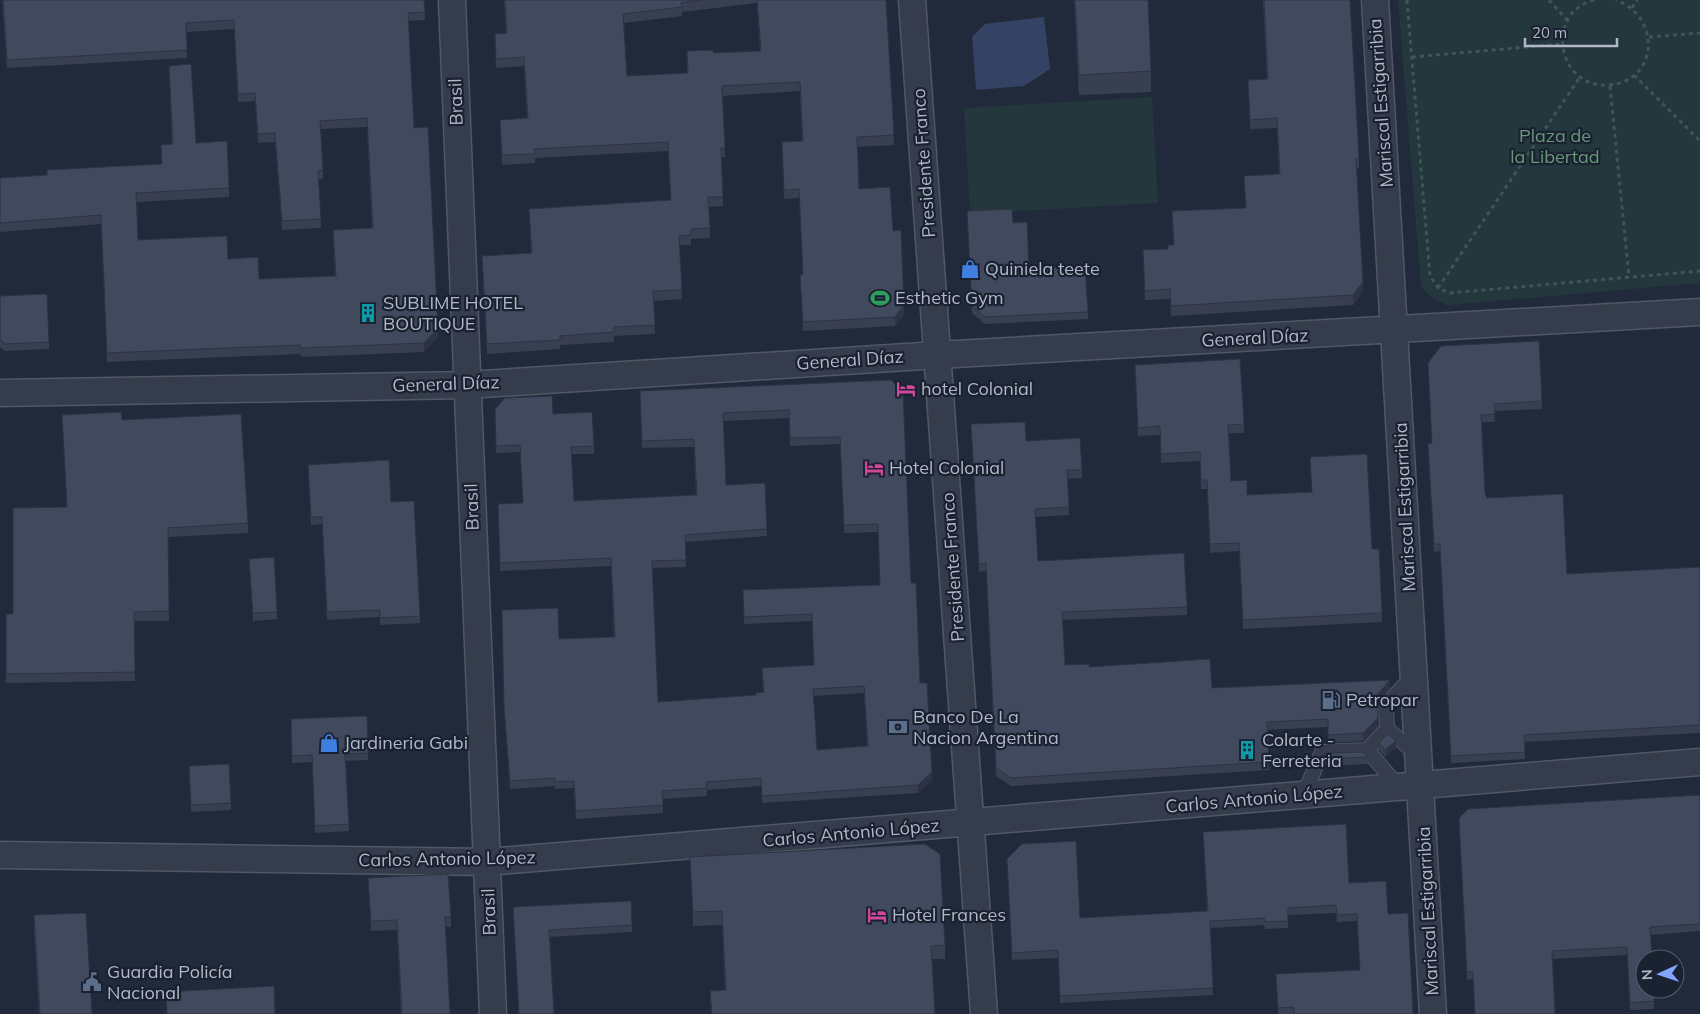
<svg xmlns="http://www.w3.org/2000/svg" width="1700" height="1014" font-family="Mulish,sans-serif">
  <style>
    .green { fill: #23373c }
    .water { fill: #344363 }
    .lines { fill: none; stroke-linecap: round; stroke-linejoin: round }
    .lane-casing { stroke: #505766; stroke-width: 16 }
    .street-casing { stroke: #505766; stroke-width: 29 }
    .path { stroke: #41545a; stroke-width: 3; stroke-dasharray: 4 4; stroke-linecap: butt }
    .lane { stroke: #353c4c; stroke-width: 14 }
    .street { stroke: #353c4c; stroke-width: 26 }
    .wall { fill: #373f51; fill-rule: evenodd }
    .shaded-wall { fill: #2d3342 }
    .building { fill: #40495e; stroke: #2d3342; fill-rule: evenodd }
    .labels { text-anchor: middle; stroke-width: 4.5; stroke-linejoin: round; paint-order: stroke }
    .street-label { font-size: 18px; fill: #b0b7c7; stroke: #1a2130 }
    .park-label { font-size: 18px; fill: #697; stroke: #1a2130 }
    .poi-label { font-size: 18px; fill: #b0b7c7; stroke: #1a2130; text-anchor: start }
  </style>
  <rect width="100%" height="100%" fill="#212a3b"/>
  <path class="green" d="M 1398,0 L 1700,0 L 1700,283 L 1449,305 C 1436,301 1430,297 1421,287 Z
    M 1152,97 L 1158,203 L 970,214 L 964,108 Z"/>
  <path class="water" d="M 1044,17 L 1050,69 L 1024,86 L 976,90 L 972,37 L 985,24 Z"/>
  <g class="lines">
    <g class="lane-casing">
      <path id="lane" d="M 1414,675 L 1386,705 L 1387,729 L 1419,756
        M 1367,750 L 1387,729
        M 1304,794 L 1322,752 L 1367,750 L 1398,786"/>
    </g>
    <g class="street-casing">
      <path id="street" d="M 452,0 L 493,1014
        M 912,0 L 984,1014
        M 1375,0 L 1433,1014
        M 0,393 L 467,385 L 938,355 L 1700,312
        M 0,855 L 487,862 L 1700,762"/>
    </g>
    <path class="path" d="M 1407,0 L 1430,276 L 1438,288 L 1450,293 L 1700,271
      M 1549,0 L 1567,20
      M 1594,0 C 1544,13 1557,89 1609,85 C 1657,82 1663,18 1616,0
      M 1632,8 L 1637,0
      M 1649,37 L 1700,33
      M 1412,57 L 1562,44
      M 1634,75 L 1700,141
      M 1610,86 L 1629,277
      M 1438,288 L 1580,77"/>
    <use href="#lane" class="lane"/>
    <use href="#street" class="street"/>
  </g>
  <path class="wall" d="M 2,0 L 424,0 L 425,20 L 408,21 L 414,128 L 438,337 L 424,352 L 301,357 L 300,354 L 107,362 L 101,224 L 0,232 L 0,178 L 47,175 L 161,164 L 161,145 L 172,144 L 169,66 L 196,143 L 229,188 L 229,197 L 137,202 L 138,240 L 228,259 L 259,279 L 335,276 L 333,230 L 372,228 L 367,127 L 320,129 L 323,170 L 323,179 L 318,179 L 321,228 L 282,230 L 275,142 L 258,143 L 255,101 L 238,102 L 234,29 L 186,32 L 187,58 L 7,68 Z
    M 504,0 L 886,0 L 894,145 L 857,147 L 859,189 L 893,231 L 904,315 L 895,326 L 803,331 L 800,275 L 803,274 L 799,198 L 784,199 L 782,151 L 782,142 L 802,141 L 800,91 L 722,96 L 725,148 L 725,157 L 721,157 L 723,206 L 709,207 L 710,238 L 691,239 L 691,245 L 679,245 L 682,299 L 654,301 L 655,334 L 614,336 L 614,342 L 560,345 L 560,349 L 487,354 L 482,256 L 531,253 L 529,209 L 671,200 L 668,151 L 535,158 L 535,163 L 502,165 L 500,120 L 527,118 L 524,66 L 496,68 L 495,34 L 506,33 ZM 757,3 L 760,51 L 713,53 L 687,51 L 687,73 L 627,76 L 624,23 L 682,16 L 682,12 Z
    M 1074,0 L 1148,0 L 1151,71 L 1151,92 L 1079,95 Z
    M 1263,0 L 1350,0 L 1359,158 L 1359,168 L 1357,168 L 1363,292 L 1353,305 L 1171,316 L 1170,299 L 1145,300 L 1143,250 L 1168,249 L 1173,245 L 1172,211 L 1246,208 L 1244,176 L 1279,174 L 1277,128 L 1250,129 L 1248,80 L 1267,79 Z
    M 967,211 L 1013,223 L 1029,269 L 1088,312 L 1088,319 L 985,324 L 972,313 Z
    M 0,296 L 49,342 L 49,349 L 5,351 L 0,347 Z
    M 1428,363 L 1542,401 L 1542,409 L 1494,411 L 1495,422 L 1482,422 L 1485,494 L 1487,498 L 1567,574 L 1700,567 L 1700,733 L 1524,742 L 1525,759 L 1451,763 L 1440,551 L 1434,552 L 1428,451 L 1428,444 L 1432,443 Z
    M 1135,365 L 1244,424 L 1244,433 L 1229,433 L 1231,481 L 1247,495 L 1312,492 L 1310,457 L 1372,549 L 1382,613 L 1382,622 L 1243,629 L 1239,551 L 1210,553 L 1207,489 L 1201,489 L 1200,461 L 1161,463 L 1160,435 L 1138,436 Z
    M 891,380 L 920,683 L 932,780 L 918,793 L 762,803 L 761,786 L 707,790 L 707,796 L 663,799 L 663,813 L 576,819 L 574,788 L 555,789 L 555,786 L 510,789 L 504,712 L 502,610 L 559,639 L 614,637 L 611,566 L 500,571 L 498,511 L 523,503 L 520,452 L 496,453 L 495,409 L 553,414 L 594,446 L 594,454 L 571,454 L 574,501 L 696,495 L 694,447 L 642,448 L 640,398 ZM 789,418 L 790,446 L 840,444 L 844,533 L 878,532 L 880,585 L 743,590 L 744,624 L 812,621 L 814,665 L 762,668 L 763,692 L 756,695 L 658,702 L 652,568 L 686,567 L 685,542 L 767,536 L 767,529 L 726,485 L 723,421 ZM 864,693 L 867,746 L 817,750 L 813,696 Z
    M 62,415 L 122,420 L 248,523 L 248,533 L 168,537 L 169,621 L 134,621 L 135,681 L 6,683 L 6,614 L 13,614 L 67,507 Z
    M 971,424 L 1026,441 L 1082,470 L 1082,478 L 1067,479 L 1069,515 L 1035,517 L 1038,561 L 1187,607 L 1187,615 L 1062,620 L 1065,665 L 1089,667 L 1212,688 L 1390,688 L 1378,702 L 1378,726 L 1363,741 L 1328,743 L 1328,727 L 1267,730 L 1269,770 L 1011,786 L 996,776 L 986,571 L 979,572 Z
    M 308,465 L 391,502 L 420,616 L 420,623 L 380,625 L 380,617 L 327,620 L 322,524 L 311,525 Z
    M 249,559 L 277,612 L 277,619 L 253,621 Z
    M 367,716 L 368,760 L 346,761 L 349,831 L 315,833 L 312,762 L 292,763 L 291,719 Z
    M 1379,743 L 1396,748 L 1385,757 L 1379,750 Z
    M 1329,753 L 1368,757 L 1368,764 L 1330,766 Z
    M 189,766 L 231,803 L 231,810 L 191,812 Z
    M 1700,795 L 1700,931 L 1650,935 L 1654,1009 L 1630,1010 L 1627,955 L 1552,959 L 1555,1014 L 1475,1014 L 1473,979 L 1467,980 L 1459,818 Z
    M 1203,832 L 1349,883 L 1388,914 L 1413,1014 L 1278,1014 L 1276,974 L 1360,970 L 1357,921 L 1337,922 L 1336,913 L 1288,915 L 1288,928 L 1265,929 L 1264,925 L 1210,928 L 1213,995 L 1060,1003 L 1058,958 L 1012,960 L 1007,859 L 1080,918 L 1207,911 Z
    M 690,857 L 945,945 L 945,959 L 932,959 L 935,1014 L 711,1014 L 710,991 L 725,990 L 722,925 L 693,926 Z
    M 368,878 L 451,917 L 451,927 L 445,927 L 450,1014 L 401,1014 L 397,930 L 371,931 Z
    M 513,907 L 632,925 L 632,932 L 550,937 L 554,1014 L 519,1014 Z
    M 34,915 L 92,1014 L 39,1014 L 34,930 Z"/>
  <path class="shaded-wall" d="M 1363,282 L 1363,292 L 1353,305 L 1353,295 Z
    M 904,305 L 904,315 L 895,326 L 895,317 Z
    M 438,328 L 438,337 L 424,352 L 424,343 Z
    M 1390,680 L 1390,688 L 1378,702 L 1378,694 Z
    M 1378,718 L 1378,726 L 1363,741 L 1363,733 Z
    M 1396,741 L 1396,748 L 1385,757 L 1385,750 Z
    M 932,772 L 932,780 L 918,793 L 918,785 Z"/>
  <path class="building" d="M 3,0 L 424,0 L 425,12 L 408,13 L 414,128 L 428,127 L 438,328 L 424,343 L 301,348 L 300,345 L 107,353 L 101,215 L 0,223 L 0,178 L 47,175 L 47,170 L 162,164 L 161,145 L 173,144 L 169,66 L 191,64 L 196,143 L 227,141 L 229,188 L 136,193 L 138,240 L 227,236 L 228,259 L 258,257 L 259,279 L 336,276 L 333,230 L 373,228 L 367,118 L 320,121 L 323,170 L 318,171 L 321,219 L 282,221 L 275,133 L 258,134 L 255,93 L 238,94 L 234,20 L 186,23 L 187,50 L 7,60 Z
    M 505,0 L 702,0 L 681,3 L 682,7 L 623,14 L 627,76 L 688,73 L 687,51 L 713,50 L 713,53 L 761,51 L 757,0 L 886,0 L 894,135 L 857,137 L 859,189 L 890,187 L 893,231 L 901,230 L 904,305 L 895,317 L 803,322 L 800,275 L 803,274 L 799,189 L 784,190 L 782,142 L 803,141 L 800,82 L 722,86 L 725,148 L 721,148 L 723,197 L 708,197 L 710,228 L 691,229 L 691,235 L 679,236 L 682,290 L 653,291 L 655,325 L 614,327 L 614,332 L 560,336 L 560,340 L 487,344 L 482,256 L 532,253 L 529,209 L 671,200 L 668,142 L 534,149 L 535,154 L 502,155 L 500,120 L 528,118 L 524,57 L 496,59 L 495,34 L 507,33 Z
    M 1075,0 L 1148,0 L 1151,71 L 1079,75 Z
    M 1264,0 L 1350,0 L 1359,158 L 1356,159 L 1363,282 L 1353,295 L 1171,306 L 1170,289 L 1145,291 L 1143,250 L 1168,249 L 1168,245 L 1174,245 L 1172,211 L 1246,208 L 1244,176 L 1280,174 L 1277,118 L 1250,120 L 1248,80 L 1268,79 Z
    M 1012,209 L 1013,223 L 1027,222 L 1029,269 L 1085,266 L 1088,312 L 985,317 L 972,306 L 967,211 Z
    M 47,294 L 49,342 L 5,344 L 0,340 L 0,296 Z
    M 1539,341 L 1542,401 L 1494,404 L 1495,414 L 1481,415 L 1485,494 L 1487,498 L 1563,494 L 1567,574 L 1700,567 L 1700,725 L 1524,735 L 1525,752 L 1451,756 L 1440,544 L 1434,544 L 1428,444 L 1432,443 L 1428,363 L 1441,346 Z
    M 1240,359 L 1244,424 L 1228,425 L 1231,481 L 1247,480 L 1247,495 L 1312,492 L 1310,457 L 1367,454 L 1372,549 L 1379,549 L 1382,613 L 1243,620 L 1239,543 L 1210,544 L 1207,480 L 1201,480 L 1200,452 L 1161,454 L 1160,426 L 1138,428 L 1135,365 Z
    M 891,380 L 903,393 L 911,583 L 916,583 L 920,683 L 927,683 L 932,772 L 918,785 L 762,796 L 761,778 L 706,782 L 707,788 L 662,791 L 663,805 L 576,811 L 574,781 L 555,782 L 555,778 L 510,781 L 504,705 L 502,610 L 558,608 L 559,639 L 615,637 L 611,558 L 500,563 L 498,504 L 523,503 L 520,445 L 496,446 L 495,409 L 505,398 L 552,396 L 553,414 L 592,412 L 594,446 L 571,447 L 574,501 L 697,495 L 694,439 L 642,441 L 640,391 ZM 789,410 L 790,438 L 840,437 L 844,525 L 878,524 L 880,585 L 743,590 L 744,617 L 812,614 L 814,665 L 762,668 L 764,692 L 756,693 L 756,695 L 658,702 L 652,561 L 686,560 L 685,535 L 767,529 L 765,483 L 726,485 L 723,413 ZM 864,686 L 868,746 L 817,750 L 813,689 Z
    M 121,412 L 122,420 L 241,414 L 248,523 L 168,528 L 169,611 L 134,612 L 135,672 L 6,674 L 6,614 L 13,614 L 13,508 L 67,507 L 62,415 Z
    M 1025,422 L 1026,441 L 1080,438 L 1082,470 L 1067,470 L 1069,507 L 1035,509 L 1038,561 L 1184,553 L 1187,607 L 1062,612 L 1065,665 L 1089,664 L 1089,667 L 1210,659 L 1212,688 L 1390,680 L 1378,694 L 1378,718 L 1363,733 L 1328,735 L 1328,719 L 1267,722 L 1269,762 L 1011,778 L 996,768 L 986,563 L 979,564 L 971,424 Z
    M 389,460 L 391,502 L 414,501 L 420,616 L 380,618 L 380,610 L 327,612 L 322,517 L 311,517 L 308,465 Z
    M 274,557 L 277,612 L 253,613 L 249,559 Z
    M 367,716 L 368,753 L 345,754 L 349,824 L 315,826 L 312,755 L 292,756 L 291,719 Z
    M 1388,734 L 1396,741 L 1385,750 L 1379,743 Z
    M 1363,752 L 1368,757 L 1330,759 L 1329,753 Z
    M 229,764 L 231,803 L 191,805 L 189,766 Z
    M 1700,795 L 1700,924 L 1650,927 L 1652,959 L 1645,959 L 1645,989 L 1653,989 L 1654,1001 L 1630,1003 L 1627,947 L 1552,951 L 1555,1014 L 1475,1014 L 1473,972 L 1467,972 L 1459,818 L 1468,809 Z
    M 1346,824 L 1349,883 L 1386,881 L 1388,914 L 1408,913 L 1413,1014 L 1294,1014 L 1294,1007 L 1278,1008 L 1276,974 L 1360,970 L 1357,914 L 1337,915 L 1336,905 L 1288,908 L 1288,921 L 1265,922 L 1264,918 L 1210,921 L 1213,988 L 1060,996 L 1058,950 L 1012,953 L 1007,859 L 1022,844 L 1076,841 L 1080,918 L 1208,911 L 1203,832 Z
    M 925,844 L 940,854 L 945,945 L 931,946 L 935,1014 L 712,1014 L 710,991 L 726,990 L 722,911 L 693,912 L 690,857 Z
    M 448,874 L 451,917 L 445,917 L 450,1014 L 402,1014 L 397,920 L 371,921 L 368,878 Z
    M 631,901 L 632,925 L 549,930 L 554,1014 L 519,1014 L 513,907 Z
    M 86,913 L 92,1014 L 40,1014 L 34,915 Z
    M 274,986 L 275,1014 L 167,1014 L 166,992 Z"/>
  <defs>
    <g id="shop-bare" transform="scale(1.5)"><path d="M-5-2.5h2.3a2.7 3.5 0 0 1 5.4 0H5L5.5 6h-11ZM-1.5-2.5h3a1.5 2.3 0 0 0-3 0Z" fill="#3f7fe0" stroke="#1a2130" stroke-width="2.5" paint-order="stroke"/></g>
    <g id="stadium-bare" transform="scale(1.5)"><path d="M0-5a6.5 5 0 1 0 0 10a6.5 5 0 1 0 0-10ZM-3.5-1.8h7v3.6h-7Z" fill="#2e9e5b" stroke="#1a2130" stroke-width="2.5" paint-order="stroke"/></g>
    <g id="building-bare" transform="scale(1.5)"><path d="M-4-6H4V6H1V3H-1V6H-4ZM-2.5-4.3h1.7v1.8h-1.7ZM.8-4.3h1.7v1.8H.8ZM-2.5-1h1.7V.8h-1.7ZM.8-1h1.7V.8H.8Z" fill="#0f9aa8" stroke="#1a2130" stroke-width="2.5" paint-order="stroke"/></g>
    <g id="hotel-bare" transform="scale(1.5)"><path d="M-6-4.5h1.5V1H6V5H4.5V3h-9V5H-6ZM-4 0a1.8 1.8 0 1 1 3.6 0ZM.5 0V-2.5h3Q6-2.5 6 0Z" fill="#d1479c" stroke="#1a2130" stroke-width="2.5" paint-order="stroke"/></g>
    <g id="fuel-bare" transform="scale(1.5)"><path d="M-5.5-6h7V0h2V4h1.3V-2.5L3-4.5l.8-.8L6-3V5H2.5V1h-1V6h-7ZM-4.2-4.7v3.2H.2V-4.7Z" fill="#5c6f8a" stroke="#1a2130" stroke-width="2.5" paint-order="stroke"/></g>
    <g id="bank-bare" transform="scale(1.5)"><path d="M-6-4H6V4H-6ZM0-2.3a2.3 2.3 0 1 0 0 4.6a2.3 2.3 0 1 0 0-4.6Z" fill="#5c6f8a" stroke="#1a2130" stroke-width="2.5" paint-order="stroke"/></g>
    <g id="civic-bare" transform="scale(1.5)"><path d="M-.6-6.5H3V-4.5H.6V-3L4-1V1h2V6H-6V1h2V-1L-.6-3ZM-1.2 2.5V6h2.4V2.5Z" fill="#5c6f8a" stroke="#1a2130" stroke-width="2.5" paint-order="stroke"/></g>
  </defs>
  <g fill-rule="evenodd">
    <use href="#shop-bare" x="970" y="269"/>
    <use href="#stadium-bare" x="880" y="298"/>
    <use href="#building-bare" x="368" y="313"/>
    <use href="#hotel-bare" x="906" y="389"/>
    <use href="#hotel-bare" x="874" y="468"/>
    <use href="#fuel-bare" x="1331" y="700"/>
    <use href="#bank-bare" x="898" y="727"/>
    <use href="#shop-bare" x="329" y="743"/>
    <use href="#building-bare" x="1247" y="750"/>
    <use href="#hotel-bare" x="877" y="915"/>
    <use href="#civic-bare" x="92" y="982"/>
  </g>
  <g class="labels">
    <g class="street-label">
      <text transform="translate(456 102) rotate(-92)" y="6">Brasil</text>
      <text transform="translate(1381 103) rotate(-94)" y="6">Mariscal Estigarribia</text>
      <text transform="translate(924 163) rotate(-94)" y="6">Presidente Franco</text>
      <text transform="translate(1255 338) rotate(-3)" y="6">General Díaz</text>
      <text transform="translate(850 360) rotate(-4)" y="6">General Díaz</text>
      <text transform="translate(446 384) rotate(-2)" y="6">General Díaz</text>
      <text transform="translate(472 507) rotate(-92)" y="6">Brasil</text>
      <text transform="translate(1405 507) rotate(-93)" y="6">Mariscal Estigarribia</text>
      <text transform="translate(953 567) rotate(-94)" y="6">Presidente Franco</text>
      <text transform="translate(1254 799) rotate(-5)" y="6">Carlos Antonio López</text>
      <text transform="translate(851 833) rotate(-5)" y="6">Carlos Antonio López</text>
      <text transform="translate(447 859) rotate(-1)" y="6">Carlos Antonio López</text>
      <text transform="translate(1428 911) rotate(-93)" y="6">Mariscal Estigarribia</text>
      <text transform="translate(489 912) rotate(-92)" y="6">Brasil</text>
    </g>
    <g class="park-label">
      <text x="1555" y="142">Plaza de<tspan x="1555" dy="21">la Libertad</tspan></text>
    </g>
    <g class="poi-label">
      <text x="985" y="275">Quiniela teete</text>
      <text x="895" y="304">Esthetic Gym</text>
      <text x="383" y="309">SUBLIME HOTEL<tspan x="383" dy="21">BOUTIQUE</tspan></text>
      <text x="921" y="395">hotel Colonial</text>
      <text x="889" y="474">Hotel Colonial</text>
      <text x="1346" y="706">Petropar</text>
      <text x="913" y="723">Banco De La<tspan x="913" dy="21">Nacion Argentina</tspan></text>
      <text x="1262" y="746">Colarte -<tspan x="1262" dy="21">Ferreteria</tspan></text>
      <text x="344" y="749">Jardineria Gabi</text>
      <text x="892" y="921">Hotel Frances</text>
      <text x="107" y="978">Guardia Policía<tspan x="107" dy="21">Nacional</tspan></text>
    </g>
  </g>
  <g transform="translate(1660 974) rotate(267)"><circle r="24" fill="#1a2130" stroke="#565d6c"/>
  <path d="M0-4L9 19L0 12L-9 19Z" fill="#81a4fc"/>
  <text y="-8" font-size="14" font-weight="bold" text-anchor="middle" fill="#b0b7c7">N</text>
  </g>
  <path d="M1525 38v8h92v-8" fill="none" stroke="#b0b7c7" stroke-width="2.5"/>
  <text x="1532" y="38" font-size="15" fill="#b0b7c7" stroke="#1a2130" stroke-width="4" paint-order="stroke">20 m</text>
</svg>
